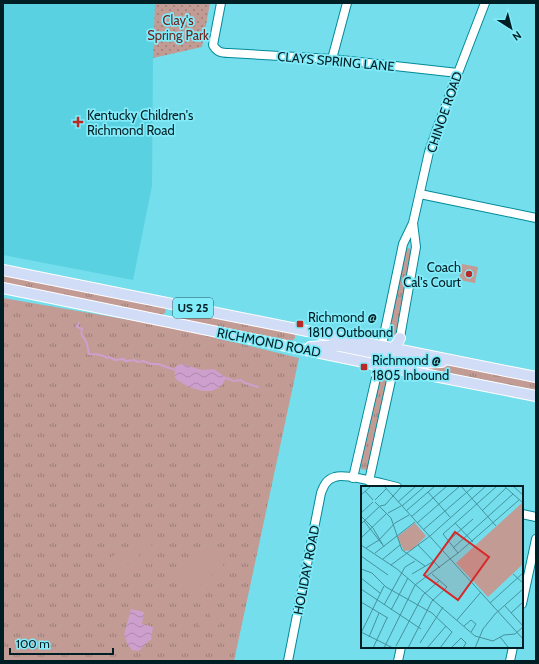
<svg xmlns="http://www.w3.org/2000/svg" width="539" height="664" font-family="Cabin,sans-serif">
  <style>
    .built { fill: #5ad1e1 }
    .grass { fill: url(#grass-tufts) }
    .park { fill: url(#park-dots) }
    .pitch { fill: #c39b95 }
    .water { fill: url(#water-waves) }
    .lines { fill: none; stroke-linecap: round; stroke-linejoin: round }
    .stream { stroke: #cd9fcc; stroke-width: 2 }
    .minor-casing { stroke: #008a98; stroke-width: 10 }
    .major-casing { stroke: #fff; stroke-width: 12 }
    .minor { stroke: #fff; stroke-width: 8 }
    .major { stroke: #d1dcf7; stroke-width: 10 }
    .poi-dot { fill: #b92a27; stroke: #82ebf9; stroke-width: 1.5 }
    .labels { text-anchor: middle; stroke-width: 3.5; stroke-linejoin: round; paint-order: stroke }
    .shield { fill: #82ebf9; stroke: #275c64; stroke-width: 1 }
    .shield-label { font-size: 12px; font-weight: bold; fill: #001f24 }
    .park-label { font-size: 13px; fill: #71231e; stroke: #82ebf9 }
    .street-label { font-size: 13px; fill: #001f24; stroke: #82ebf9 }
    .poi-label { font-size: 13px; fill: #001f24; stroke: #82ebf9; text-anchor: start }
    .inset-road { fill: none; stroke: #46929c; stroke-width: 1 }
    .view { fill: #d62828; fill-opacity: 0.15; stroke: #d62828; stroke-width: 2 }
    .inset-edge { fill: none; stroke: #001f24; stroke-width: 2 }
  </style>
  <defs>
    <pattern id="grass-tufts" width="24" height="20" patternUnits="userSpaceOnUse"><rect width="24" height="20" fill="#c39b95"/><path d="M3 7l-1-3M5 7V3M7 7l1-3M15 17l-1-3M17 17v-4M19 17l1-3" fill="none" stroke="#9c7e79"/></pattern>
    <pattern id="park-dots" width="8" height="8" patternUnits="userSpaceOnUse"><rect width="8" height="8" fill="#c39b95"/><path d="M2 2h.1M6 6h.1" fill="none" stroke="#9c7e79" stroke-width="1.8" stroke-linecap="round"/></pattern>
    <pattern id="water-waves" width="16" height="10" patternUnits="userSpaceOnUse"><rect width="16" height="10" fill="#cd9fcc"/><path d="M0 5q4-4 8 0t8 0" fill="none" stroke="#ae88af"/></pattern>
  </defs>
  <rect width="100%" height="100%" fill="#74deec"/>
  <path class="built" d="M 3,3 L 155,3 L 153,58 L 152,186 L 133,280 L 3,255 Z"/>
  <path class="grass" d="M 408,248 L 412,250 L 397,334 L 396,335 L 388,334 L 405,250 Z
    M 3,275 L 163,306 L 166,308 L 165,313 L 162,315 L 3,283 Z
    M 3,298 L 176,328 L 299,358 L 234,661 L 3,661 Z
    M 176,310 L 295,333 L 295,338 L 292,341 L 177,319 C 174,318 173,316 173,313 Z
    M 404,364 L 465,366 L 536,381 L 536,390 Z
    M 379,375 L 385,375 L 387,376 L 387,378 L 368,467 L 367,470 L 361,469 L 360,465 Z"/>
  <path class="park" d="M 155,3 L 210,3 L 202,47 L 153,58 Z"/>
  <path class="pitch" d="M 462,264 L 478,267 L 475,283 L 459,280 Z
    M 148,538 L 159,560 L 149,565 L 138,543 Z
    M 134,545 L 145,567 L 135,572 L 124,550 Z
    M 212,549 L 226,569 L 217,575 L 203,555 Z
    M 121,552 L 132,573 L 122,579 L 111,557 Z
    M 200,557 L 213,577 L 204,583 L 190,563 Z
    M 187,566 L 201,586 L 192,592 L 178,572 Z
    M 213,599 L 227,619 L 217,626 L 204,606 Z
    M 200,608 L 214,627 L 205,634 L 191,614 Z"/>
  <path class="water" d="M 182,364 L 202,370 L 214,369 L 224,376 L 226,378 C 218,396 202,392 187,386 C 184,384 179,382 176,379 C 174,376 175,371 175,367 L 178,365 Z
    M 131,609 L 144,612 L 142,624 L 153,627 L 151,640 C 144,643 144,648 138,651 L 132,650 L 128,645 L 124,635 Z"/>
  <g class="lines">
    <path class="stream" d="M 79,323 L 77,326 L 77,327 L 82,329 C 80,338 85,337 87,344 C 88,347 88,350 89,354 C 95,354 102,354 107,358 L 109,357 L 115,360 L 124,359 L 125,361 L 127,361 L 134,360 L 138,362 L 143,361 L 151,364 L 158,364 L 175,370
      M 226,378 L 234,381 L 241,380 L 245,383 L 258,387"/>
    <g class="minor-casing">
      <path id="minor" d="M 221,3 L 213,45 C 217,52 221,53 229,53 L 332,59 L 458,73
        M 332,59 L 347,3
        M 420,194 L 536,218
        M 399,343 L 416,247 L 413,223
        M 353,478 L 379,365 L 384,335 L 403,244 L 413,223 L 429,152 L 437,129 L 458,73 L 485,3
        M 369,481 L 395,362
        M 522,514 L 536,517
        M 522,604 L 536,539
        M 288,661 L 321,493 C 324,485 327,479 335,477 C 345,473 384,484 397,487
        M 398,661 L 401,647
        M 510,661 L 513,647"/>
    </g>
    <g class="major-casing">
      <path id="major" d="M 3,270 L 536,377
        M 3,288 L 393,368 L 536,396
        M 310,347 C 320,346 329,345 338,346 C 360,348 389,364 400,338
        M 377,374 C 384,352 401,360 417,362 C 425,363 434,362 442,362"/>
    </g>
    <use href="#minor" class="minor"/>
    <use href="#major" class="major"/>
  </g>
  <g class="poi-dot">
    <path d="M76 116h4v4h4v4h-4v4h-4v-4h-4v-4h4z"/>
    <circle cx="469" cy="274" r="4"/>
    <rect x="296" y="320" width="8" height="8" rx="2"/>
    <rect x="360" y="363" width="8" height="8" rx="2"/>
  </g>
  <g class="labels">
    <rect class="shield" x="173" y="298" width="40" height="20" rx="3"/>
    <g class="shield-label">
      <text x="193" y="312">US 25</text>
    </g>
    <g class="park-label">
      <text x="178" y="25">Clay's<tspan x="178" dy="15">Spring Park</tspan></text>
    </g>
    <g class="street-label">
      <text transform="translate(336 61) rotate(5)" y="5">CLAYS SPRING LANE</text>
      <text transform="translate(444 112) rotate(-71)" y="5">CHINOE ROAD</text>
      <text transform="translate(269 342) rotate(11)" y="5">RICHMOND ROAD</text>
      <text transform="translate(306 570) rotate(-79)" y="5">HOLIDAY ROAD</text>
    </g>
    <g class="poi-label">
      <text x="87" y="120">Kentucky Children's<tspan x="87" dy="15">Richmond Road</tspan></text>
      <text x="461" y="272" text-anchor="end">Coach<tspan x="461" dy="15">Cal's Court</tspan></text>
      <text x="308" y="322">Richmond @<tspan x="308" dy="15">1810 Outbound</tspan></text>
      <text x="372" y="365">Richmond @<tspan x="372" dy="15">1805 Inbound</tspan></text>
    </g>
  </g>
  <g transform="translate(361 486)">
    <rect width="162" height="162" fill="#74deec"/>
    <path d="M 162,16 L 162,78 L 127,111 L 95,77 Z" fill="#c39b95"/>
    <path d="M 54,37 L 65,50 L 51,64 L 43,65 L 36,51 Z" fill="#c39b95"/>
    <path class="inset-road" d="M 23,0 L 162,153M 100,0 L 135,40M 136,0 L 82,48 L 97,67 L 158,14M 143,0 L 161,16M 152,0 L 162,9M 4,5 L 12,14M 67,6 L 89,31M 0,9 L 10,0M 14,14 L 25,3M 14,16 L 30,32 L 41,64 L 64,80M 37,16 L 55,0M 41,20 L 64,0M 45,25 L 74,0M 121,25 L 145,2M 0,27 L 12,16M 27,27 L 40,20M 0,30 L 12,42 L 23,61M 50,31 L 86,0M 3,35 L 21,58M 56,37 L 99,0M 94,37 L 112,56M 0,38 L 19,20 L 24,19 L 41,0M 62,44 L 113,0M 0,52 L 26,27M 87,55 L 112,33M 0,59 L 36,83 L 114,150 L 132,155 L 143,149 L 154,148 L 162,141M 57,59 L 79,82M 5,62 L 18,54 L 34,37 L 48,29M 92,62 L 152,8M 14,67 L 54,36M 0,70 L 27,89M 22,73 L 39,59M 30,79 L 69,50 L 125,0M 0,83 L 11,87 L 25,101 L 71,127 L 91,146 L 79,162M 51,88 L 73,75M 152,88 L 162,97M 0,92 L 19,107M 0,103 L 60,143M 0,116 L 27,132M 129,117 L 162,87M 23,119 L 44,81 L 54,75M 144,120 L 162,140M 30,124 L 47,92M 150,127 L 162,116M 96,134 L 120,106M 103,140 L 110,134 L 115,138 L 110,146M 0,146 L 32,162M 0,147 L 23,100M 8,151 L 18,127M 139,151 L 148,162M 59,157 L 82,121M 35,160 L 62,109 L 79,94M 12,162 L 26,132M 23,162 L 54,99 L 97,67M 47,162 L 71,115 L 86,101 L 71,88M 66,162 L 85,140M 90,162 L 100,152 L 105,157 L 102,162M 114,162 L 122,143 L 134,128 L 162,103"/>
    <path class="view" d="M 94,46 L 128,71 L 97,114 L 63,89 Z"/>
    <rect width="162" height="162" class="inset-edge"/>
  </g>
  <rect width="539" height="664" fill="none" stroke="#001f24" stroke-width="8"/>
  <g transform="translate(511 28) rotate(144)" stroke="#82ebf9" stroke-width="3" paint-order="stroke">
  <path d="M0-3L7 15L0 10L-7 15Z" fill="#001f24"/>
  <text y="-6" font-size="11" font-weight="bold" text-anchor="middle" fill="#001f24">N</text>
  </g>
  <path d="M10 648v6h103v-6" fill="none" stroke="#001f24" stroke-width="2"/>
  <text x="16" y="648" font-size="12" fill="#001f24" stroke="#82ebf9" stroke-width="3" paint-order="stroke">100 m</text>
</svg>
